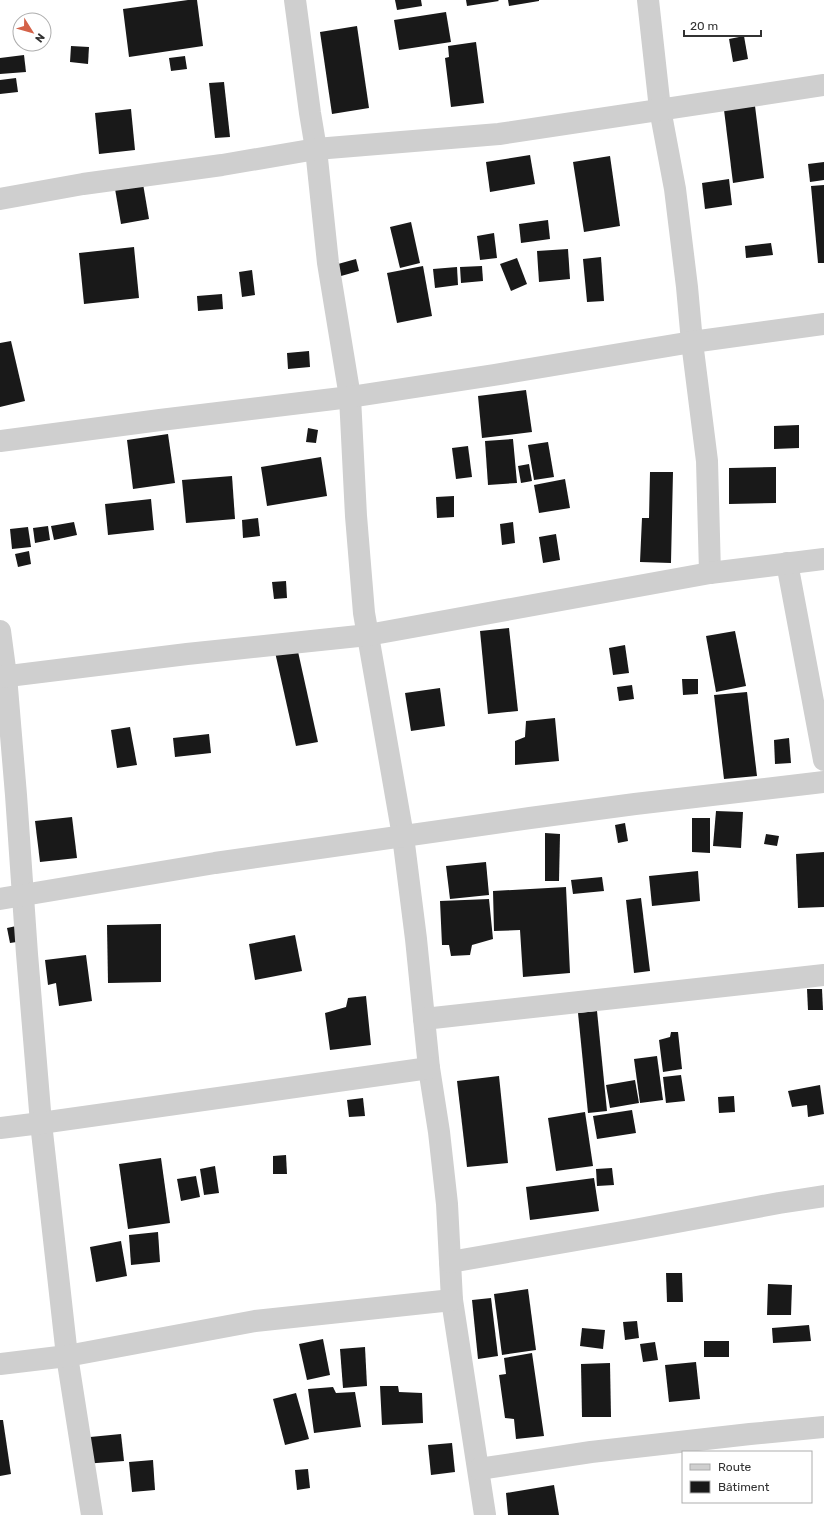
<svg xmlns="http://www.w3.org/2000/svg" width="824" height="1515" font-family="Rubik,sans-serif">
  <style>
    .building { fill: #191919 }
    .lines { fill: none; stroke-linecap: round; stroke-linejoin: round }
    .minor { stroke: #cfcfcf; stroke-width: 22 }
  </style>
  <rect width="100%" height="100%" fill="#fff"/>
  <g class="building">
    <path d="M 188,0 L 197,0 L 203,46 L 129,57 L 123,9 Z"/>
    <path d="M 395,0 L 421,0 L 422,6 L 397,10 Z"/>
    <path d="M 466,0 L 498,0 L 499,1 L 467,6 Z"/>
    <path d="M 508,0 L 539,0 L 539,1 L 509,6 Z"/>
    <path d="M 446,12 L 451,42 L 399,50 L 394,20 Z"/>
    <path d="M 357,26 L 369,108 L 332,114 L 320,32 Z"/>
    <path d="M 744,36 L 748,59 L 733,62 L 729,39 Z"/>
    <path d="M 476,42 L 484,103 L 451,107 L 445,58 L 449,57 L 448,46 Z"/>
    <path d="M 71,46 L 89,47 L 88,64 L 70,62 Z"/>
    <path d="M 24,55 L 26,72 L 0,74 L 0,58 Z"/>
    <path d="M 185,56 L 187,69 L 171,71 L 169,58 Z"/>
    <path d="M 16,78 L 18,92 L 0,94 L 0,80 Z"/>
    <path d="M 224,82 L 230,137 L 215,138 L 209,83 Z"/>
    <path d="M 755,106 L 764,178 L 733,183 L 724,110 Z"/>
    <path d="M 131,109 L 135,150 L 99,154 L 95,113 Z"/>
    <path d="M 530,155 L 535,184 L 490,192 L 486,162 Z"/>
    <path d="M 610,156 L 620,226 L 584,232 L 573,162 Z"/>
    <path d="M 824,162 L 824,180 L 810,182 L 808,164 Z"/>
    <path d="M 142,178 L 149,219 L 121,224 L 114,183 Z"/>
    <path d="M 729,179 L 732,205 L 705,209 L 702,183 Z"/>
    <path d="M 824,185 L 824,263 L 818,263 L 811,186 Z"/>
    <path d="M 548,220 L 550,239 L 521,243 L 519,224 Z"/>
    <path d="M 411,222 L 420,263 L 400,268 L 390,227 Z"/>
    <path d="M 494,233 L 497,258 L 480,260 L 477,236 Z"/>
    <path d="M 771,243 L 773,255 L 746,258 L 745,246 Z"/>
    <path d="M 134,247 L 139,298 L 84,304 L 79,253 Z"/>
    <path d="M 568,249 L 570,279 L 539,282 L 537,251 Z"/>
    <path d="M 601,257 L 604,301 L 587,302 L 583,259 Z"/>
    <path d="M 517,258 L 527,284 L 511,291 L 500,264 Z"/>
    <path d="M 356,259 L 359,271 L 341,276 L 338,264 Z"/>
    <path d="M 423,266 L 432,316 L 397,323 L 387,273 Z"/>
    <path d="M 482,266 L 483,281 L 461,283 L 460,267 Z"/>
    <path d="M 457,267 L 458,285 L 435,288 L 433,269 Z"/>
    <path d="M 252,270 L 255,295 L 242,297 L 239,272 Z"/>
    <path d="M 222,294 L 223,309 L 198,311 L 197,296 Z"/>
    <path d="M 11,341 L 25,401 L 0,407 L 0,343 Z"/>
    <path d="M 309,351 L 310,367 L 288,369 L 287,353 Z"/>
    <path d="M 526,390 L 532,432 L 482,438 L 478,396 Z"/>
    <path d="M 799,425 L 799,448 L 774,449 L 774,426 Z"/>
    <path d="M 308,428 L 318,430 L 316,443 L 306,442 Z"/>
    <path d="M 168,434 L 175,483 L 133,489 L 127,440 Z"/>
    <path d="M 513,439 L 517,483 L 488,485 L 485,441 Z"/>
    <path d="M 548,442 L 554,477 L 534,480 L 528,445 Z"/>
    <path d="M 468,446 L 472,477 L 456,479 L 452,448 Z"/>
    <path d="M 321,457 L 327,496 L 267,506 L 261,467 Z"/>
    <path d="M 529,464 L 532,481 L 521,483 L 518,466 Z"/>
    <path d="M 776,467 L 776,503 L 729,504 L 729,468 Z"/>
    <path d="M 650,472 L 673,472 L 671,563 L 640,562 L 642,518 L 649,518 Z"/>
    <path d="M 232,476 L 235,519 L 186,523 L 182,480 Z"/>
    <path d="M 565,479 L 570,508 L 539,513 L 534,485 Z"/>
    <path d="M 454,496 L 454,517 L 437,518 L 436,497 Z"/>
    <path d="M 151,499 L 154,530 L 108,535 L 105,504 Z"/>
    <path d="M 258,518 L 260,536 L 243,538 L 242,520 Z"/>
    <path d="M 74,522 L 77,535 L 54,540 L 51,526 Z"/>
    <path d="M 513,522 L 515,543 L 502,545 L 500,524 Z"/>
    <path d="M 48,526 L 50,540 L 35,543 L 33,528 Z"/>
    <path d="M 28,527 L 31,547 L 12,549 L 10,529 Z"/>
    <path d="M 556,534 L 560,560 L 543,563 L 539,537 Z"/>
    <path d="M 29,551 L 31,564 L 18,567 L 15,554 Z"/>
    <path d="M 286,581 L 287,598 L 274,599 L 272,582 Z"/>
    <path d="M 509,628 L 518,711 L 488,714 L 480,631 Z"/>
    <path d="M 735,631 L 746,686 L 716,692 L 706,636 Z"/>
    <path d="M 625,645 L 629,673 L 613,675 L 609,648 Z"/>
    <path d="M 297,647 L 318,742 L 296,746 L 275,652 Z"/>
    <path d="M 682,679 L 698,679 L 698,694 L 683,695 Z"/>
    <path d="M 632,685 L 634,699 L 619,701 L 617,687 Z"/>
    <path d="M 440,688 L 445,726 L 411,731 L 405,693 Z"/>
    <path d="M 747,692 L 757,776 L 724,779 L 714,695 Z"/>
    <path d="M 555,718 L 559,761 L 515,765 L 515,741 L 525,737 L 526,721 Z"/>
    <path d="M 130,727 L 137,765 L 117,768 L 111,730 Z"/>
    <path d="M 209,734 L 211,753 L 175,757 L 173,738 Z"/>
    <path d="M 789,738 L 791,763 L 775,764 L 774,740 Z"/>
    <path d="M 716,811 L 743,812 L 741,848 L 713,846 Z"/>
    <path d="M 72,817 L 77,858 L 40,862 L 35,821 Z"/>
    <path d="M 692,818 L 710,818 L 710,853 L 692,852 Z"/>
    <path d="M 625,823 L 628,841 L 618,843 L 615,825 Z"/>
    <path d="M 545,833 L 560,834 L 559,881 L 545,881 Z"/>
    <path d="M 766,834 L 779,836 L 777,846 L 764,844 Z"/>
    <path d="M 824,852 L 824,907 L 798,908 L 796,854 Z"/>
    <path d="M 486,862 L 489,895 L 450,899 L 446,866 Z"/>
    <path d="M 698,871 L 700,901 L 652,906 L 649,876 Z"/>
    <path d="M 602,877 L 604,891 L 573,894 L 571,880 Z"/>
    <path d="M 566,887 L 570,973 L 523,977 L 520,930 L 494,931 L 493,891 Z"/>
    <path d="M 641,898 L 650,971 L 634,973 L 626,900 Z"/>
    <path d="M 489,899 L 493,939 L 472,945 L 470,955 L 451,956 L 449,945 L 442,945 L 440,901 Z"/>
    <path d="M 161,924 L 161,982 L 108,983 L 107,925 Z"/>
    <path d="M 21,925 L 23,941 L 10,943 L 7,928 Z"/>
    <path d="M 295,935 L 302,971 L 255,980 L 249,944 Z"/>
    <path d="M 86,955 L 92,1001 L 59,1006 L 56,983 L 48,985 L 45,960 Z"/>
    <path d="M 807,989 L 822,989 L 823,1010 L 808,1010 Z"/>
    <path d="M 366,996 L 371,1045 L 330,1050 L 325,1013 L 346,1007 L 348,998 Z"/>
    <path d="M 597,1011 L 607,1111 L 588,1113 L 578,1013 Z"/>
    <path d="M 671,1032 L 678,1032 L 682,1069 L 663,1072 L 659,1040 L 670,1037 Z"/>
    <path d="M 657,1056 L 663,1100 L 640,1103 L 634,1059 Z"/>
    <path d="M 681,1075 L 685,1101 L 666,1103 L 663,1077 Z"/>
    <path d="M 499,1076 L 508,1163 L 467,1167 L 457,1081 Z"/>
    <path d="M 635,1080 L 639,1103 L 610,1108 L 606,1085 Z"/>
    <path d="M 820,1085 L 824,1114 L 808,1117 L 807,1105 L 792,1107 L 788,1091 Z"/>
    <path d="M 734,1096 L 735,1112 L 719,1113 L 718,1097 Z"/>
    <path d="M 363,1098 L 365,1116 L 349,1117 L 347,1100 Z"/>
    <path d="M 632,1110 L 636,1133 L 597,1139 L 593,1116 Z"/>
    <path d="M 585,1112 L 593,1166 L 556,1171 L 548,1118 Z"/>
    <path d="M 286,1155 L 287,1174 L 273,1174 L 273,1156 Z"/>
    <path d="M 161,1158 L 170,1223 L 128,1229 L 119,1164 Z"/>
    <path d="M 215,1166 L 219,1193 L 204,1195 L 200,1169 Z"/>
    <path d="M 612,1168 L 614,1185 L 597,1186 L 596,1169 Z"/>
    <path d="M 196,1176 L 200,1197 L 181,1201 L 177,1179 Z"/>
    <path d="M 594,1178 L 599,1211 L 530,1220 L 526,1187 Z"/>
    <path d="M 158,1232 L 160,1262 L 131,1265 L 129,1235 Z"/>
    <path d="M 121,1241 L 127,1276 L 96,1282 L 90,1247 Z"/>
    <path d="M 666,1273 L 682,1273 L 683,1302 L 667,1302 Z"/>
    <path d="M 768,1284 L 792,1285 L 791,1315 L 767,1315 Z"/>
    <path d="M 528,1289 L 536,1350 L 502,1355 L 494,1294 Z"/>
    <path d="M 491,1298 L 498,1356 L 478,1359 L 472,1300 Z"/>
    <path d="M 637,1321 L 639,1338 L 625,1340 L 623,1322 Z"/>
    <path d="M 809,1325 L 811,1341 L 773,1343 L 772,1328 Z"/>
    <path d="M 582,1328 L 605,1330 L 603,1349 L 580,1346 Z"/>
    <path d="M 323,1339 L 330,1375 L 307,1380 L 299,1344 Z"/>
    <rect x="704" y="1341" width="25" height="16"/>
    <path d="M 655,1342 L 658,1360 L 643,1362 L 640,1344 Z"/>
    <path d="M 365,1347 L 367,1386 L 343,1388 L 340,1349 Z"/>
    <path d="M 532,1353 L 544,1436 L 516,1439 L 514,1419 L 505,1418 L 499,1375 L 506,1374 L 504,1358 Z"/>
    <path d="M 696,1362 L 700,1399 L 669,1402 L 665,1365 Z"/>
    <path d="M 610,1363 L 611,1417 L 582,1417 L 581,1364 Z"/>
    <path d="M 380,1386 L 398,1386 L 399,1392 L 422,1393 L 423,1423 L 382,1425 Z"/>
    <path d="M 333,1387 L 336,1393 L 355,1392 L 361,1427 L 314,1433 L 308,1389 Z"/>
    <path d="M 296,1393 L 309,1439 L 285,1445 L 273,1399 Z"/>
    <path d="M 0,1420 L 3,1420 L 11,1474 L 0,1476 Z"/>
    <path d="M 121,1434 L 124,1461 L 83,1464 L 80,1438 Z"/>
    <path d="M 452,1443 L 455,1472 L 431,1475 L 428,1445 Z"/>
    <path d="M 153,1460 L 155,1490 L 132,1492 L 129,1462 Z"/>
    <path d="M 308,1469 L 310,1488 L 297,1490 L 295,1470 Z"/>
    <path d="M 554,1485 L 559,1515 L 508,1515 L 506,1493 Z"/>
  </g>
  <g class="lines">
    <g class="minor">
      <path d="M 295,0 L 310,113 L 316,149 L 328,263 L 350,397 L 356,516 L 364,613 L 403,836 L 416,939 L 429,1068 L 439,1132 L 447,1204 L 452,1300 L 485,1515"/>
      <path d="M 648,0 L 660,109 L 675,189 L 687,287 L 692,342 L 707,461 L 710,573"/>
      <path d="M 0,199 L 83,184 L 222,165 L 316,149 L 499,134 L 824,85"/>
      <path d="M 0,441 L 160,420 L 350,397 L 494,375 L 692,342 L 824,324"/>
      <path d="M 787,563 L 824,760"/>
      <path d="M 0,631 L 6,676 L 16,795 L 27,954 L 41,1123 L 67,1356 L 92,1515"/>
      <path d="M 0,677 L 187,654 L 368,635 L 710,573 L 824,559"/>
      <path d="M 0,899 L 215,863 L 530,818 L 635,804 L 824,782"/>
      <path d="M 424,1019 L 824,975"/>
      <path d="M 0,1128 L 41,1123 L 429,1068"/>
      <path d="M 450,1262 L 634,1230 L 779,1203 L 824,1196"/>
      <path d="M 0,1364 L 67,1356 L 255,1321 L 452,1300"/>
      <path d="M 479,1469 L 591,1452 L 750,1434 L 824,1427"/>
    </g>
  </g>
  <rect x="682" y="1451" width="130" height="52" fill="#ffffff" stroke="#adadad"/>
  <rect x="690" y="1464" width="20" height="6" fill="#cfcfcf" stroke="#adadad"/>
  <text x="718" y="1471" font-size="12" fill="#323232">Route</text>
  <rect x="690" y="1481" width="20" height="12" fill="#191919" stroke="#adadad"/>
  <text x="718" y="1491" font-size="12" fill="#323232">Bâtiment</text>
  <g transform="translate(32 32) rotate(127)"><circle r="19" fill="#ffffff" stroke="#adadad"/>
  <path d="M0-3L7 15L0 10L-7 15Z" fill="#d46249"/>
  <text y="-6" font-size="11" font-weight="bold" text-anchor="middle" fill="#323232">N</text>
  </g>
  <path d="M684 30v6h77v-6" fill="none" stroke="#323232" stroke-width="2"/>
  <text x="690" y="30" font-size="12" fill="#323232" stroke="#ffffff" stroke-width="3" paint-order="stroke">20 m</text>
</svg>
